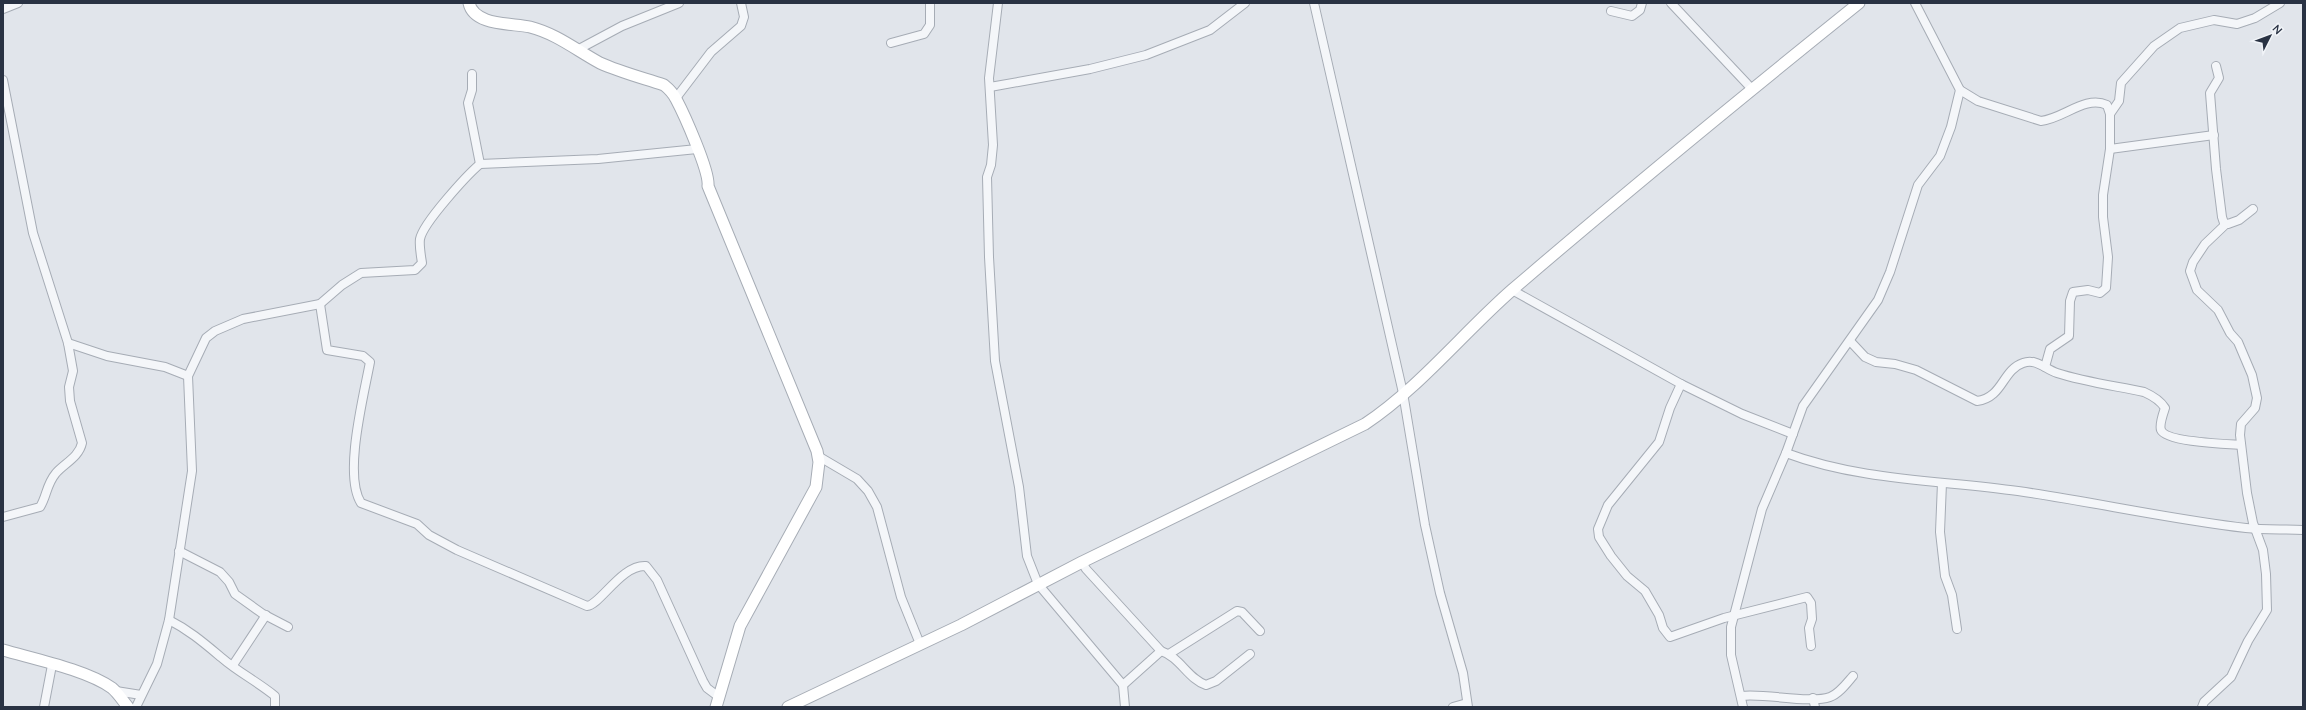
<svg xmlns="http://www.w3.org/2000/svg" width="2306" height="710" font-family="'Nunito Sans',sans-serif">
  <style>
    .lines { fill: none; stroke-linecap: round; stroke-linejoin: round }
    .street-casing { stroke: #a6acb5; stroke-width: 10 }
    .secondary-casing { stroke: #a6acb5; stroke-width: 13 }
    .street { stroke: #f4f6f9; stroke-width: 8 }
    .secondary { stroke: #fff; stroke-width: 11 }
  </style>
  <rect width="100%" height="100%" fill="#e1e5eb"/>
  <g class="lines">
    <defs>
      <g id="street">
        <path d="M 998,3 L 989,78 L 993,145 L 991,165 L 987,177 L 989,257 L 995,361 L 1019,487 L 1027,556 L 1038,584 L 1123,685 L 1125,707"/>
        <path d="M 1314,3 L 1403,393 L 1425,525 L 1440,593 L 1463,673 L 1468,707"/>
        <path d="M 1671,3 L 1752,89"/>
        <path d="M 3,9 L 18,3"/>
        <path d="M 1611,11 L 1632,16 L 1640,10 L 1642,3"/>
        <path d="M 891,43 L 924,34 L 930,25 L 930,3"/>
        <path d="M 579,49 L 622,26 L 679,3"/>
        <path d="M 2216,66 L 2219,78 L 2210,93 L 2216,169 L 2222,217 L 2224,223 L 2228,224 L 2239,220 L 2253,209"/>
        <path d="M 472,74 L 472,90 L 468,103 L 480,164"/>
        <path d="M 3,80 L 33,233 L 68,343 L 73,371 L 69,387 L 70,401 L 82,443 C 79,457 65,463 56,473 C 46,485 47,496 40,507 L 3,517"/>
        <path d="M 990,87 L 1090,69 L 1146,55 L 1210,30 L 1245,3"/>
        <path d="M 1960,90 L 1978,101 L 2041,121 C 2063,119 2085,95 2107,105 L 2110,114"/>
        <path d="M 676,98 L 711,52 L 741,26 L 744,17 L 741,3"/>
        <path d="M 2110,149 L 2214,135"/>
        <path d="M 1512,290 L 1681,384 L 1742,414 L 1793,434"/>
        <path d="M 320,304 L 327,350 L 363,356 L 370,362 C 364,395 343,475 361,503 L 417,524 L 429,535 L 457,550 L 587,606 C 600,605 622,564 646,566 L 657,580 L 703,681 L 707,688 L 719,697"/>
        <path d="M 1850,341 L 1865,357 L 1876,362 L 1895,364 L 1916,370 L 1977,401 C 2003,398 2002,370 2023,363 C 2036,358 2045,369 2057,373 C 2085,382 2116,386 2144,392 C 2153,396 2160,400 2165,408 C 2163,414 2159,425 2161,430 C 2166,442 2227,444 2241,445"/>
        <path d="M 68,343 L 107,356 L 165,367 L 188,376"/>
        <path d="M 2045,367 L 2050,349 L 2069,336 L 2070,301 L 2073,292 L 2088,290 L 2100,293 L 2106,288 L 2108,257 L 2103,217 L 2103,195 L 2110,149 L 2110,114 L 2119,101 L 2121,83 L 2154,46 L 2180,28 L 2214,20 L 2237,24 L 2255,18 L 2280,3"/>
        <path d="M 1681,384 L 1670,408 L 1659,442 L 1608,505 L 1598,529 L 1599,537 L 1611,556 L 1627,576 L 1645,591 L 1659,615 L 1663,628 L 1670,637 L 1724,618 L 1807,597 L 1811,603 L 1812,619 L 1809,628 L 1811,646"/>
        <path d="M 1786,453 C 1861,481 1940,480 2018,491 C 2094,502 2169,519 2246,528 C 2264,530 2284,529 2303,530"/>
        <path d="M 818,456 L 857,479 L 868,491 L 877,507 L 901,597 L 920,644"/>
        <path d="M 1942,483 L 1940,532 L 1945,576 L 1952,595 L 1957,629"/>
        <path d="M 179,551 L 220,572 L 229,582 L 235,594 L 263,614 L 288,627"/>
        <path d="M 1082,562 L 1086,569 L 1161,651"/>
        <path d="M 169,620 C 189,630 204,643 222,658 C 238,672 258,682 275,696 L 275,707"/>
        <path d="M 1169,654 L 1237,611 L 1242,612 L 1260,631"/>
        <path d="M 233,665 L 266,615"/>
        <path d="M 1123,685 L 1161,651 C 1180,657 1188,679 1206,685 L 1216,681 L 1250,654"/>
        <path d="M 116,691 L 141,695"/>
        <path d="M 1741,696 C 1766,693 1809,704 1830,697 C 1839,694 1847,683 1853,676"/>
        <path d="M 1813,698 L 1815,707"/>
        <path d="M 44,707 L 52,665"/>
        <path d="M 136,707 L 157,664 L 169,620 L 192,471 L 188,376 L 206,338 L 215,331 L 243,319 L 320,304 L 342,285 L 361,273 L 415,270 L 422,263 C 421,256 419,246 420,239 C 423,223 467,175 480,164 L 598,159 L 697,149"/>
        <path d="M 1453,707 L 1467,703"/>
        <path d="M 1743,707 L 1731,655 L 1731,627 L 1762,509 L 1786,453 L 1803,406 L 1878,300 L 1890,272 L 1918,185 L 1940,156 L 1951,127 L 1960,90 L 1915,3"/>
        <path d="M 2202,707 L 2204,702 L 2231,677 L 2248,641 L 2267,610 L 2266,574 L 2263,550 L 2253,523 L 2247,493 L 2240,435 L 2241,424 L 2255,408 L 2257,398 L 2252,375 L 2238,342 L 2230,333 L 2218,310 L 2197,290 L 2190,271 L 2193,262 L 2205,244 L 2226,224"/>
      </g>
      <g id="secondary">
        <path d="M 469,3 C 474,26 512,23 530,27 C 557,34 576,50 600,63 C 620,72 643,78 664,85 C 669,89 673,93 676,99 C 684,114 710,172 708,186 L 817,451 L 819,462 L 816,487 L 740,626 L 716,707"/>
        <path d="M 3,650 C 34,659 87,670 112,688 C 118,693 123,701 128,707"/>
        <path d="M 788,707 L 961,625 L 1082,562 L 1365,424 C 1418,389 1464,332 1512,290 C 1626,192 1742,97 1859,3"/>
      </g>
    </defs>
    <use href="#street" class="street-casing"/>
    <use href="#secondary" class="secondary-casing"/>
    <use href="#street" class="street"/>
    <use href="#secondary" class="secondary"/>
  </g>
  <rect width="2306" height="710" fill="none" stroke="#293243" stroke-width="8"/>
  <g transform="translate(2270 36) rotate(48)" stroke="#f1f4f8" stroke-width="3" paint-order="stroke">
  <path d="M0-3L7 15L0 10L-7 15Z" fill="#293243"/>
  <text y="-6" font-size="11" font-weight="bold" text-anchor="middle" fill="#293243">N</text>
  </g>
</svg>
